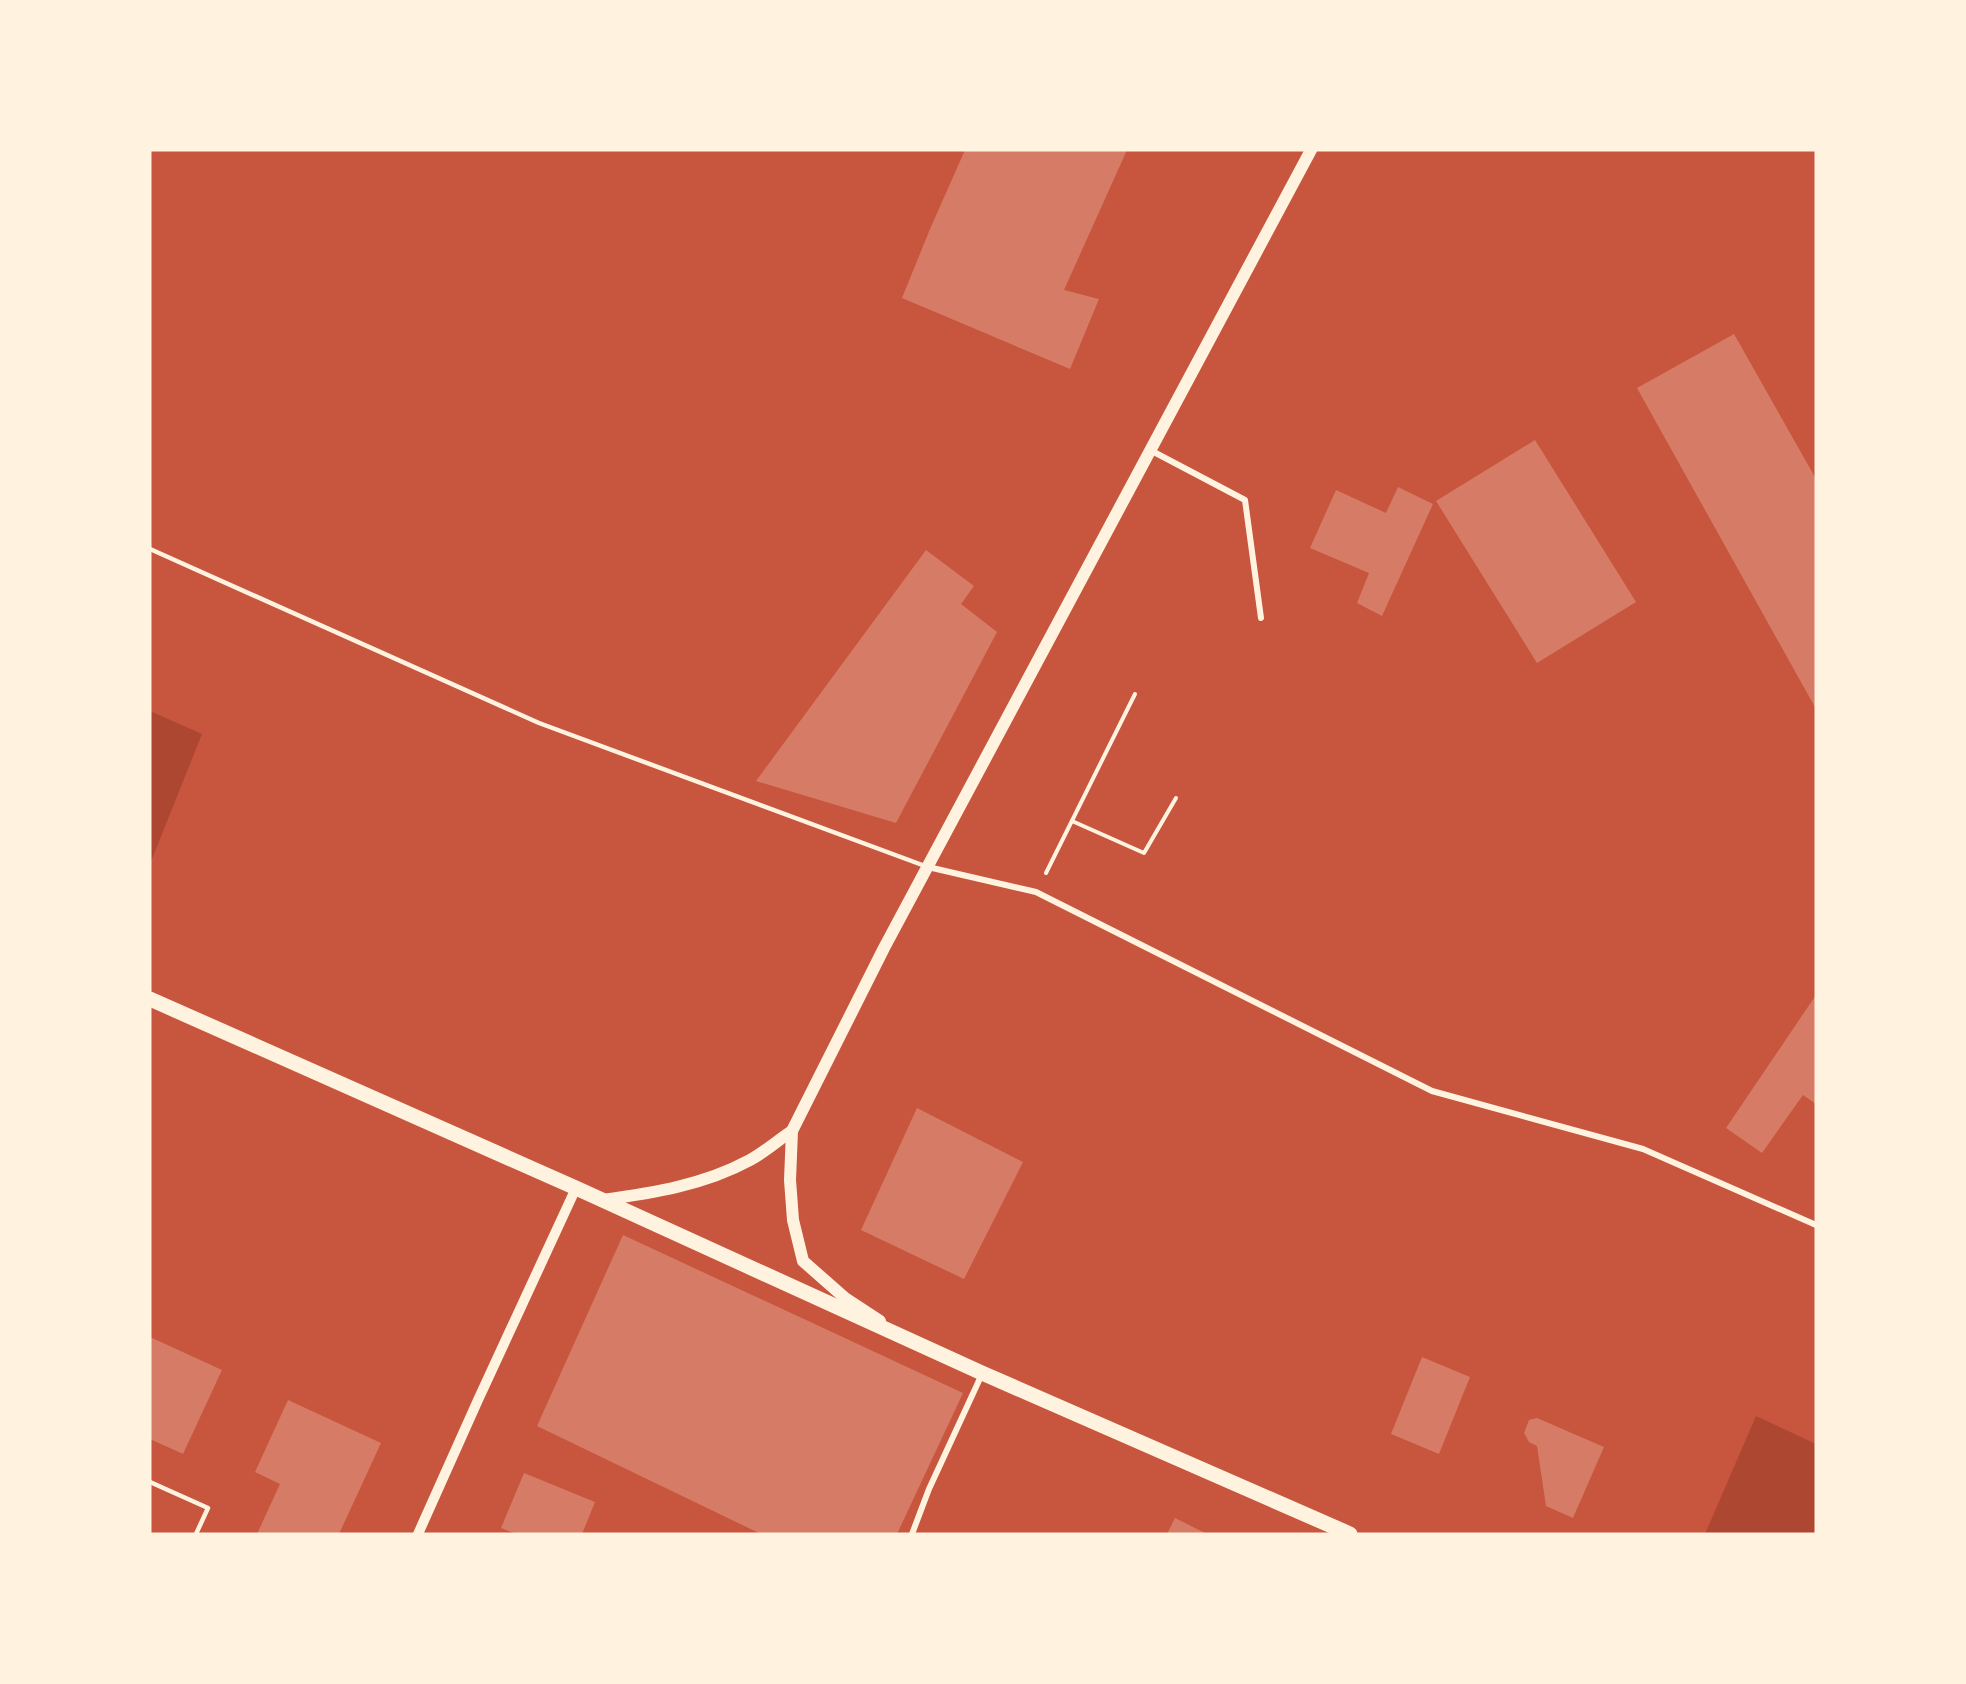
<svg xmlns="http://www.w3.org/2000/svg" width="1966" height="1684" font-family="'Roboto Serif',serif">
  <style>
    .green { fill: #ae4732 }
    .building { fill: #d67c66 }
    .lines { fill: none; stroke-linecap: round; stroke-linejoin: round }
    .path { stroke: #fff3e0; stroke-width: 4 }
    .service { stroke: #fff3e0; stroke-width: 4.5 }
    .minor { stroke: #fff3e0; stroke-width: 6 }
    .tertiary { stroke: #fff3e0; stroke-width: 10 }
    .secondary { stroke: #fff3e0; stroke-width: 12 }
    .primary { stroke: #fff3e0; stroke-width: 15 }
  </style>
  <rect width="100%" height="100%" fill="#c8553d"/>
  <g class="green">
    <path d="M 150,711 L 202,734 L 150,864 Z"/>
    <path d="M 1756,1416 L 1816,1444 L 1816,1534 L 1705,1534 Z"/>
  </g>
  <g class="building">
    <path d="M 965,150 L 1127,150 L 1064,290 L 1099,299 L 1070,369 L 902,298 L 930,229 Z"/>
    <path d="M 1734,334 L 1816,479 L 1816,709 L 1637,388 Z"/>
    <path d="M 1535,440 L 1636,602 L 1537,663 L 1436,501 Z"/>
    <path d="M 1398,487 L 1433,504 L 1382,616 L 1357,603 L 1369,573 L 1310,548 L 1336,490 L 1386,513 Z"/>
    <path d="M 926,550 L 974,586 L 961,604 L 997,632 L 896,823 L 756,781 Z"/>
    <path d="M 1816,995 L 1816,1104 L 1803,1095 L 1762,1153 L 1726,1128 Z"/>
    <path d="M 917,1108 L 1023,1162 L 964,1279 L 861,1230 Z"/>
    <path d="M 623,1235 L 963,1393 L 897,1534 L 761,1534 L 537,1426 Z"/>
    <path d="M 150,1337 L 222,1370 L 183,1454 L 150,1439 Z"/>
    <path d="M 1422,1357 L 1470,1377 L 1439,1454 L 1391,1434 Z"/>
    <path d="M 288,1400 L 381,1443 L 339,1534 L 257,1534 L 280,1484 L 255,1472 Z"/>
    <path d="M 1537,1418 L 1604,1447 L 1573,1518 L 1546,1506 L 1537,1446 L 1529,1442 L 1524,1433 L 1529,1420 Z"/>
    <path d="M 524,1473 L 595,1502 L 582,1534 L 517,1534 L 501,1528 Z"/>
    <path d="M 1175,1518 L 1207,1534 L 1167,1534 Z"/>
  </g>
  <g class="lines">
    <g class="path">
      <path d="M 1072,821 L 1144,853 L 1176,798"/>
      <path d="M 1046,873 L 1135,694"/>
    </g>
    <g class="service">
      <path d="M 150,549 L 539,723 L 925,866"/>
      <path d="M 150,1482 L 208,1508 L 196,1534"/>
    </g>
    <g class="minor">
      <path d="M 1150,450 L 1245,500 L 1261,618"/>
      <path d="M 928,867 L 1036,892 L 1432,1091 L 1643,1149 L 1816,1225"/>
      <path d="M 912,1534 L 929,1489 L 982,1374"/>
    </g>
    <path class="tertiary" d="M 418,1534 L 478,1400 L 576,1188"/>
    <g class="secondary">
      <path d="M 602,1200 C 653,1193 704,1185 750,1160 C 765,1152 778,1140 792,1131"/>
      <path d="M 880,1321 L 845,1298 L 803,1261 L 793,1220 L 790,1180 L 792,1131 L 884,948 L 1311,150"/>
    </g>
    <path class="primary" d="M 150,999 L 576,1188 L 982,1373 L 1350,1534"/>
  </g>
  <rect width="1966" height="1684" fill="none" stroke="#fff3e0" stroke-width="303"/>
</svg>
